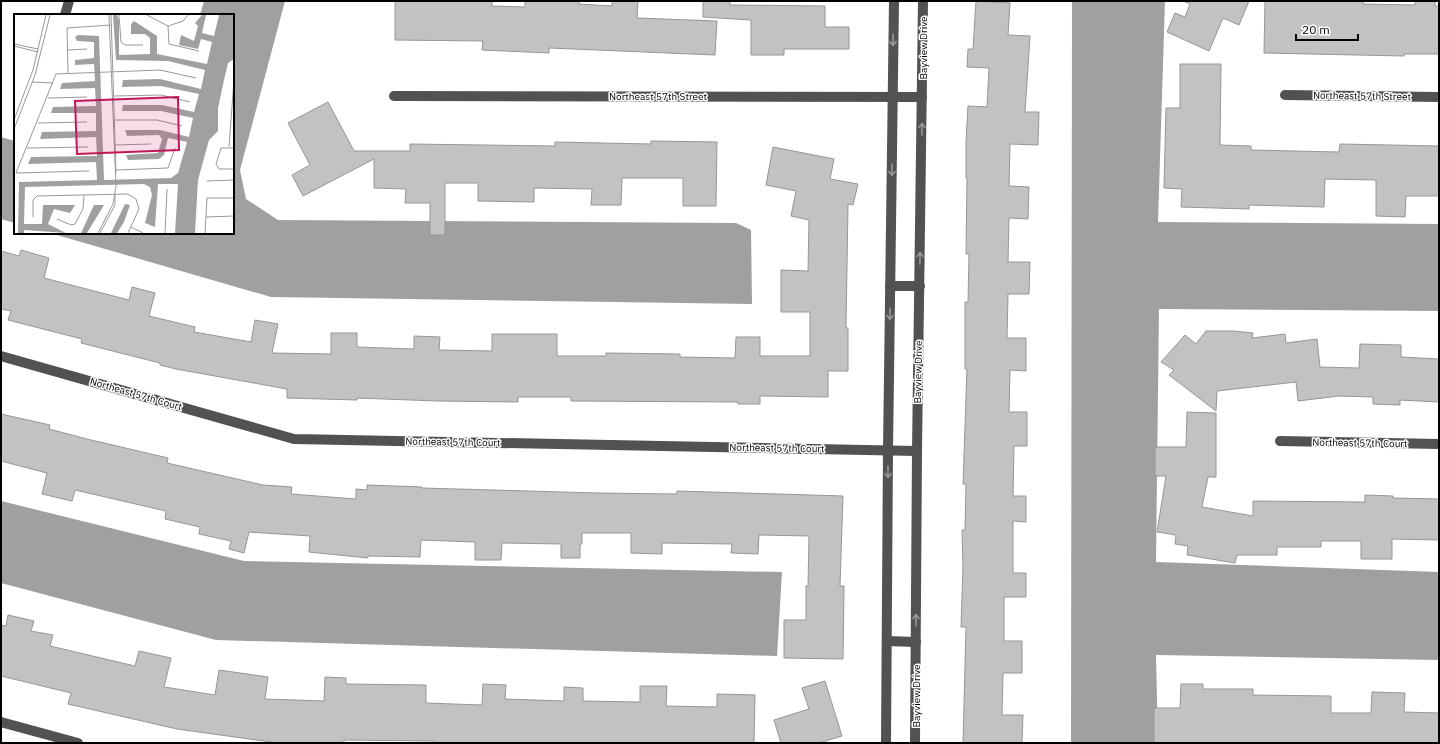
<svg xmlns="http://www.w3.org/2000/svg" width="1440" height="744" font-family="'IBM Plex Sans',sans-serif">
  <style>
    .water { fill: #a0a0a0 }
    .building { fill: #c2c2c2; stroke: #969696 }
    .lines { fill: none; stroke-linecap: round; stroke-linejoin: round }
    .minor { stroke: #525252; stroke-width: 10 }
    .oneway { stroke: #979797 }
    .labels { text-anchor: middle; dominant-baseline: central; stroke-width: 3; stroke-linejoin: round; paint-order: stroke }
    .street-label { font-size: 10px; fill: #000; stroke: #fff }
    .inset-road { fill: none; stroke: #999; stroke-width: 1 }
    .view { fill: #c2185b; fill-opacity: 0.15; stroke: #c2185b; stroke-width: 2 }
    .inset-edge { fill: none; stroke: #000; stroke-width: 2 }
  </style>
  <rect width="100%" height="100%" fill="#fff"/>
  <g class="water">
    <path d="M 204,1 L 285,1 L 240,170 L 246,199 L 278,220 L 736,223 L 751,230 L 752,304 L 271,297 L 50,233 L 233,233 L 233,15 L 200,15 Z"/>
    <path d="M 1072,1 L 1165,1 L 1158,222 L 1439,224 L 1439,311 L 1159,309 L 1156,562 L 1439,572 L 1439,660 L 1156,655 L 1158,743 L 1071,743 Z"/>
    <path d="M 1,137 L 15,141 L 15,223 L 1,219 Z"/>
    <path d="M 1,501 L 244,561 L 782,572 L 777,656 L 216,640 L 1,583 Z"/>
  </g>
  <g class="building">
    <path d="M 395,1 L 492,1 L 492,6 L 525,7 L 525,1 L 579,1 L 579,4 L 612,6 L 612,1 L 638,1 L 637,18 L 717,21 L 715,55 L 549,48 L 549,53 L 482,50 L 483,41 L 395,40 Z"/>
    <path d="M 703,1 L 730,1 L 730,5 L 825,6 L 825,27 L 849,27 L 849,49 L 784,49 L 784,55 L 751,55 L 751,20 L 703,17 Z"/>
    <path d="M 976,1 L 1010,3 L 1008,35 L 1030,36 L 1025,112 L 1039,112 L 1038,145 L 1010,144 L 1009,186 L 1029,187 L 1028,219 L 1009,218 L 1008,262 L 1030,262 L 1029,294 L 1008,294 L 1007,338 L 1026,338 L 1026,371 L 1010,370 L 1009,412 L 1027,412 L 1027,446 L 1014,446 L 1013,496 L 1026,496 L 1026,522 L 1013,521 L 1013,573 L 1026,573 L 1026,597 L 1004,597 L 1004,641 L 1022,641 L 1022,673 L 1003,673 L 1002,715 L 1023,715 L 1022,743 L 963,743 L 966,627 L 961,627 L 963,567 L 962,530 L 965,530 L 966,484 L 963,484 L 967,369 L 965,369 L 965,302 L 968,302 L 969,254 L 966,254 L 967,178 L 966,178 L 966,142 L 968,106 L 987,107 L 989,68 L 967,67 L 968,49 L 973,49 Z"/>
    <path d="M 1183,1 L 1249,1 L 1239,25 L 1223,18 L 1209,51 L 1167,32 L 1175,13 L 1185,17 L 1190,4 Z"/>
    <path d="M 1265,1 L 1363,1 L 1363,4 L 1415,5 L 1415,1 L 1435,1 L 1435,6 L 1439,6 L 1439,54 L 1404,54 L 1404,56 L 1264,53 Z"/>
    <path d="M 1180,64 L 1221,64 L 1220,145 L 1251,146 L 1251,150 L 1339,152 L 1340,144 L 1439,146 L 1439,196 L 1406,196 L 1405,217 L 1376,216 L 1376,180 L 1325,179 L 1324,207 L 1249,205 L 1249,209 L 1181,207 L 1182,189 L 1164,188 L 1166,108 L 1180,108 Z"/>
    <path d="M 328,102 L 354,151 L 410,151 L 410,144 L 555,146 L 555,142 L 651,144 L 651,141 L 717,142 L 716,206 L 683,206 L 683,178 L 622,178 L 621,205 L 591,205 L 592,189 L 534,188 L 534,202 L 478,201 L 478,183 L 445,183 L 445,235 L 430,235 L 430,203 L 405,203 L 406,189 L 374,188 L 374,159 L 303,196 L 292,175 L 310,165 L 288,123 Z"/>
    <path d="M 773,147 L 834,159 L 830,179 L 858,184 L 853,205 L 848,204 L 846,328 L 848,328 L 848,371 L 828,371 L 828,397 L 760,396 L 760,404 L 738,404 L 737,402 L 571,401 L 571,397 L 518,397 L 518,402 L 437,401 L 357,398 L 357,400 L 287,398 L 287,389 L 176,369 L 160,365 L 160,363 L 81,343 L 82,339 L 8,320 L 11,311 L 1,309 L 1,251 L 19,256 L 21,250 L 49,258 L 44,278 L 129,300 L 132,287 L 155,293 L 149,316 L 195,327 L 194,332 L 251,342 L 255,320 L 278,324 L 272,353 L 331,354 L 331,333 L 357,333 L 357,347 L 414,349 L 414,336 L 440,337 L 439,350 L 492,351 L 492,334 L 557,334 L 557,356 L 606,356 L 606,353 L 680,354 L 680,357 L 735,358 L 736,337 L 760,337 L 760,356 L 810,356 L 810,312 L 781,312 L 781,270 L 808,271 L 809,220 L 791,216 L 796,191 L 766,185 Z"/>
    <path d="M 1206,331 L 1233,331 L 1253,333 L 1252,338 L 1285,334 L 1286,343 L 1317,339 L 1320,367 L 1359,368 L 1360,344 L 1401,345 L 1401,357 L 1439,359 L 1439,402 L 1400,400 L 1400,405 L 1373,404 L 1373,397 L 1339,396 L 1298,401 L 1296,382 L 1217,391 L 1216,411 L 1169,375 L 1174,370 L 1161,362 L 1185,335 L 1196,344 Z"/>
    <path d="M 1187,412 L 1216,413 L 1216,477 L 1208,477 L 1202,507 L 1253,516 L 1253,501 L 1365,502 L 1365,495 L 1393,496 L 1393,498 L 1439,499 L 1439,540 L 1392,539 L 1392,559 L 1361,559 L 1361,541 L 1321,541 L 1321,547 L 1277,547 L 1277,555 L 1237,555 L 1235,563 L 1187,555 L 1188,546 L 1175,544 L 1176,535 L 1157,532 L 1166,476 L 1155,476 L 1155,447 L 1186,447 Z"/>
    <path d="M 1,414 L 50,425 L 49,429 L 87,439 L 168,458 L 167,463 L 263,485 L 292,487 L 291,494 L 356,499 L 356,489 L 367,490 L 367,485 L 422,487 L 422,488 L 598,493 L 677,494 L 677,491 L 843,496 L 840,586 L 844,586 L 843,659 L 784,658 L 784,620 L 806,620 L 806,586 L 808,586 L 809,536 L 759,535 L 758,554 L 731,553 L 732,544 L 662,543 L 662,554 L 631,553 L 631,533 L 582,533 L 582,544 L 580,544 L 580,558 L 561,558 L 561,544 L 502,543 L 501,560 L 475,560 L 475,542 L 421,540 L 420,557 L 368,556 L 368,558 L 309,552 L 310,536 L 249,532 L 244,553 L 229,549 L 231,541 L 199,534 L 200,527 L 165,519 L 166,511 L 75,490 L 72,501 L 42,494 L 47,473 L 1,461 Z"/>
    <path d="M 8,615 L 34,621 L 31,631 L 53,635 L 50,646 L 135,666 L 139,651 L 171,658 L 164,687 L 215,695 L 219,670 L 268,677 L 265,699 L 324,701 L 325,677 L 346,678 L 346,684 L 426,685 L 426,703 L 482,705 L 483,684 L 506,685 L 505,699 L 564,701 L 564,687 L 583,688 L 583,701 L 640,702 L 640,686 L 667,686 L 666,706 L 717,707 L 717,694 L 755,695 L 754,743 L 434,743 L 434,741 L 344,740 L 344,743 L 271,743 L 271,742 L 177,729 L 68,704 L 71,693 L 1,676 L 1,625 L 6,626 Z"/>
    <path d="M 825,681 L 842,736 L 819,743 L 781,743 L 774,720 L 809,709 L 802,688 Z"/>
    <path d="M 1181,684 L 1203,684 L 1203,689 L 1253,689 L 1253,695 L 1331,696 L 1331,713 L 1371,713 L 1372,692 L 1405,693 L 1404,712 L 1439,713 L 1439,743 L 1154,743 L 1154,708 L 1180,708 Z"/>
  </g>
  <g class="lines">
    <g class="minor">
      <path d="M 65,15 L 69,1"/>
      <path d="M 1285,95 L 1439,97"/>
      <path d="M 394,96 L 922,97"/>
      <path d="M 890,286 L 920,286"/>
      <path d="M 1,356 L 294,439 L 917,451"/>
      <path d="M 1280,441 L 1439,444"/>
      <path d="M 887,641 L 916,642"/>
      <path d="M 1,722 L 78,743"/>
      <path d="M 886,743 L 888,450 L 894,1"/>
      <path d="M 915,743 L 917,451 L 923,1"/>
    </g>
  </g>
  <defs><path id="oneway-shaft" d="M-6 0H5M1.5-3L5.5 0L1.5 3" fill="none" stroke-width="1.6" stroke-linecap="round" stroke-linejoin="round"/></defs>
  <g class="oneway">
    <use href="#oneway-shaft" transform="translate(893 40) rotate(90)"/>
    <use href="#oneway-shaft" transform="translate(922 129) rotate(-89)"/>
    <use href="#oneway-shaft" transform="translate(892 170) rotate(91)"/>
    <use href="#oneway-shaft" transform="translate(920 258) rotate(-89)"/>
    <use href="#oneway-shaft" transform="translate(890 314) rotate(91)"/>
    <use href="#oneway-shaft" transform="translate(888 472) rotate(90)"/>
    <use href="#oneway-shaft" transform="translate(916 620) rotate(-90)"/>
  </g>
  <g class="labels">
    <g class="street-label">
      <text transform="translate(923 48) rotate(-90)">Bayview Drive</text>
      <text x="658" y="96">Northeast 57th Street</text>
      <text transform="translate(1362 96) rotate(1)">Northeast 57th Street</text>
      <text transform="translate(918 372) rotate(-89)">Bayview Drive</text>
      <text transform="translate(136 394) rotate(16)">Northeast 57th Court</text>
      <text transform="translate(453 442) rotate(1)">Northeast 57th Court</text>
      <text transform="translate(1360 443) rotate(1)">Northeast 57th Court</text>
      <text transform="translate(777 448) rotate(1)">Northeast 57th Court</text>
      <text transform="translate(916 696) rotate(-90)">Bayview Drive</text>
    </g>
  </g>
  <g transform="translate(14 14)">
    <rect width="220" height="220" fill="#fff"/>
    <path d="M 99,1 L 103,1 L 105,6 L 105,41 L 136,40 L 136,24 L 131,20 L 117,20 L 117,10 L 120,7 L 143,22 L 143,40 L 193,50 L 198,28 L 187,25 L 184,35 L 165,31 L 167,21 L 180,27 L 184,12 L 181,9 L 188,1 L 192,1 L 188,19 L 200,22 L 205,1 L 220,1 L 220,45 L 214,49 L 210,66 L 204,94 L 204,117 L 195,126 L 184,166 L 181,219 L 161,219 L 164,170 L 144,170 L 141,213 L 131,209 L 138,181 L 136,173 L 130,170 L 11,173 L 10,210 L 28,210 L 29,191 L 61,191 L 56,199 L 40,195 L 34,210 L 52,219 L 10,216 L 10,219 L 4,219 L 5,168 L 83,166 L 82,148 L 14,150 L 17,143 L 83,142 L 82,123 L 26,125 L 28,118 L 82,117 L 82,99 L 37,99 L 39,93 L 82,92 L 81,74 L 46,75 L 48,69 L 81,67 L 80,50 L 61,51 L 61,46 L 80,44 L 80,28 L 63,27 L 61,23 L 64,21 L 85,22 L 90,166 L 157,164 L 164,159 L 173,128 L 154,124 L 150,141 L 145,145 L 114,146 L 112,141 L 144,139 L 148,125 L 145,121 L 113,122 L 111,116 L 146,116 L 175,123 L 179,104 L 147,97 L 108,97 L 109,91 L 148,91 L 180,98 L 185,80 L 147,72 L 108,73 L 109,66 L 146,65 L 187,75 L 191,56 L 154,47 L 102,46 ZM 111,190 L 116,191 L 110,208 L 103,219 L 97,219 ZM 80,191 L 90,191 L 73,219 L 67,219 Z" fill="#a0a0a0"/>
    <path class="inset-road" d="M 97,1 L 102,159M 105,1 L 107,28 L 111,31 L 129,31M 133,1 L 154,12 L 169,7 L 174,1M 154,12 L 155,30 L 185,37M 0,30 L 24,35M 0,32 L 24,38M 53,36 L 73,35M 54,59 L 53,14 L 97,11M 18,68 L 39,69M 100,82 L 147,81 L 176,88M 34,84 L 73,83M 0,106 L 19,56 L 32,1M 100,106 L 143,106 L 168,112M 24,109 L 73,108M 0,115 L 21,61 L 36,1M 101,131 L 137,130M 215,133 L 220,66M 13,134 L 74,133M 220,134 L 207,134 L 202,150 L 205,155 L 220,155M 102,156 L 154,154 L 161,134M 75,157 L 2,159 L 42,60 L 146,56 L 182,64M 193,167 L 220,166M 19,203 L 19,186 L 23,182 L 114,180 L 122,185 L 125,195 L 114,219M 192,203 L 220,202M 43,205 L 57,211 L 61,210 L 69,195 L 70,181M 117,213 L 129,219M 84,219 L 99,190 L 102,172 L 95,1M 86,219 L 101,191 L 101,181M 151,219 L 153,175M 191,219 L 193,184 L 220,184"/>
    <path class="view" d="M 164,83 L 165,136 L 63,140 L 61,87 Z"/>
    <rect width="220" height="220" class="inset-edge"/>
  </g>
  <rect width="1440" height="744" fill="none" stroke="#000000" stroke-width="4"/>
  <path d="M1296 34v6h62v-6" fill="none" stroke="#000000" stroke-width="2"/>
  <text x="1302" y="34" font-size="12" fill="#000000" stroke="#ffffff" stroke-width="3" paint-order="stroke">20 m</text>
</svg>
